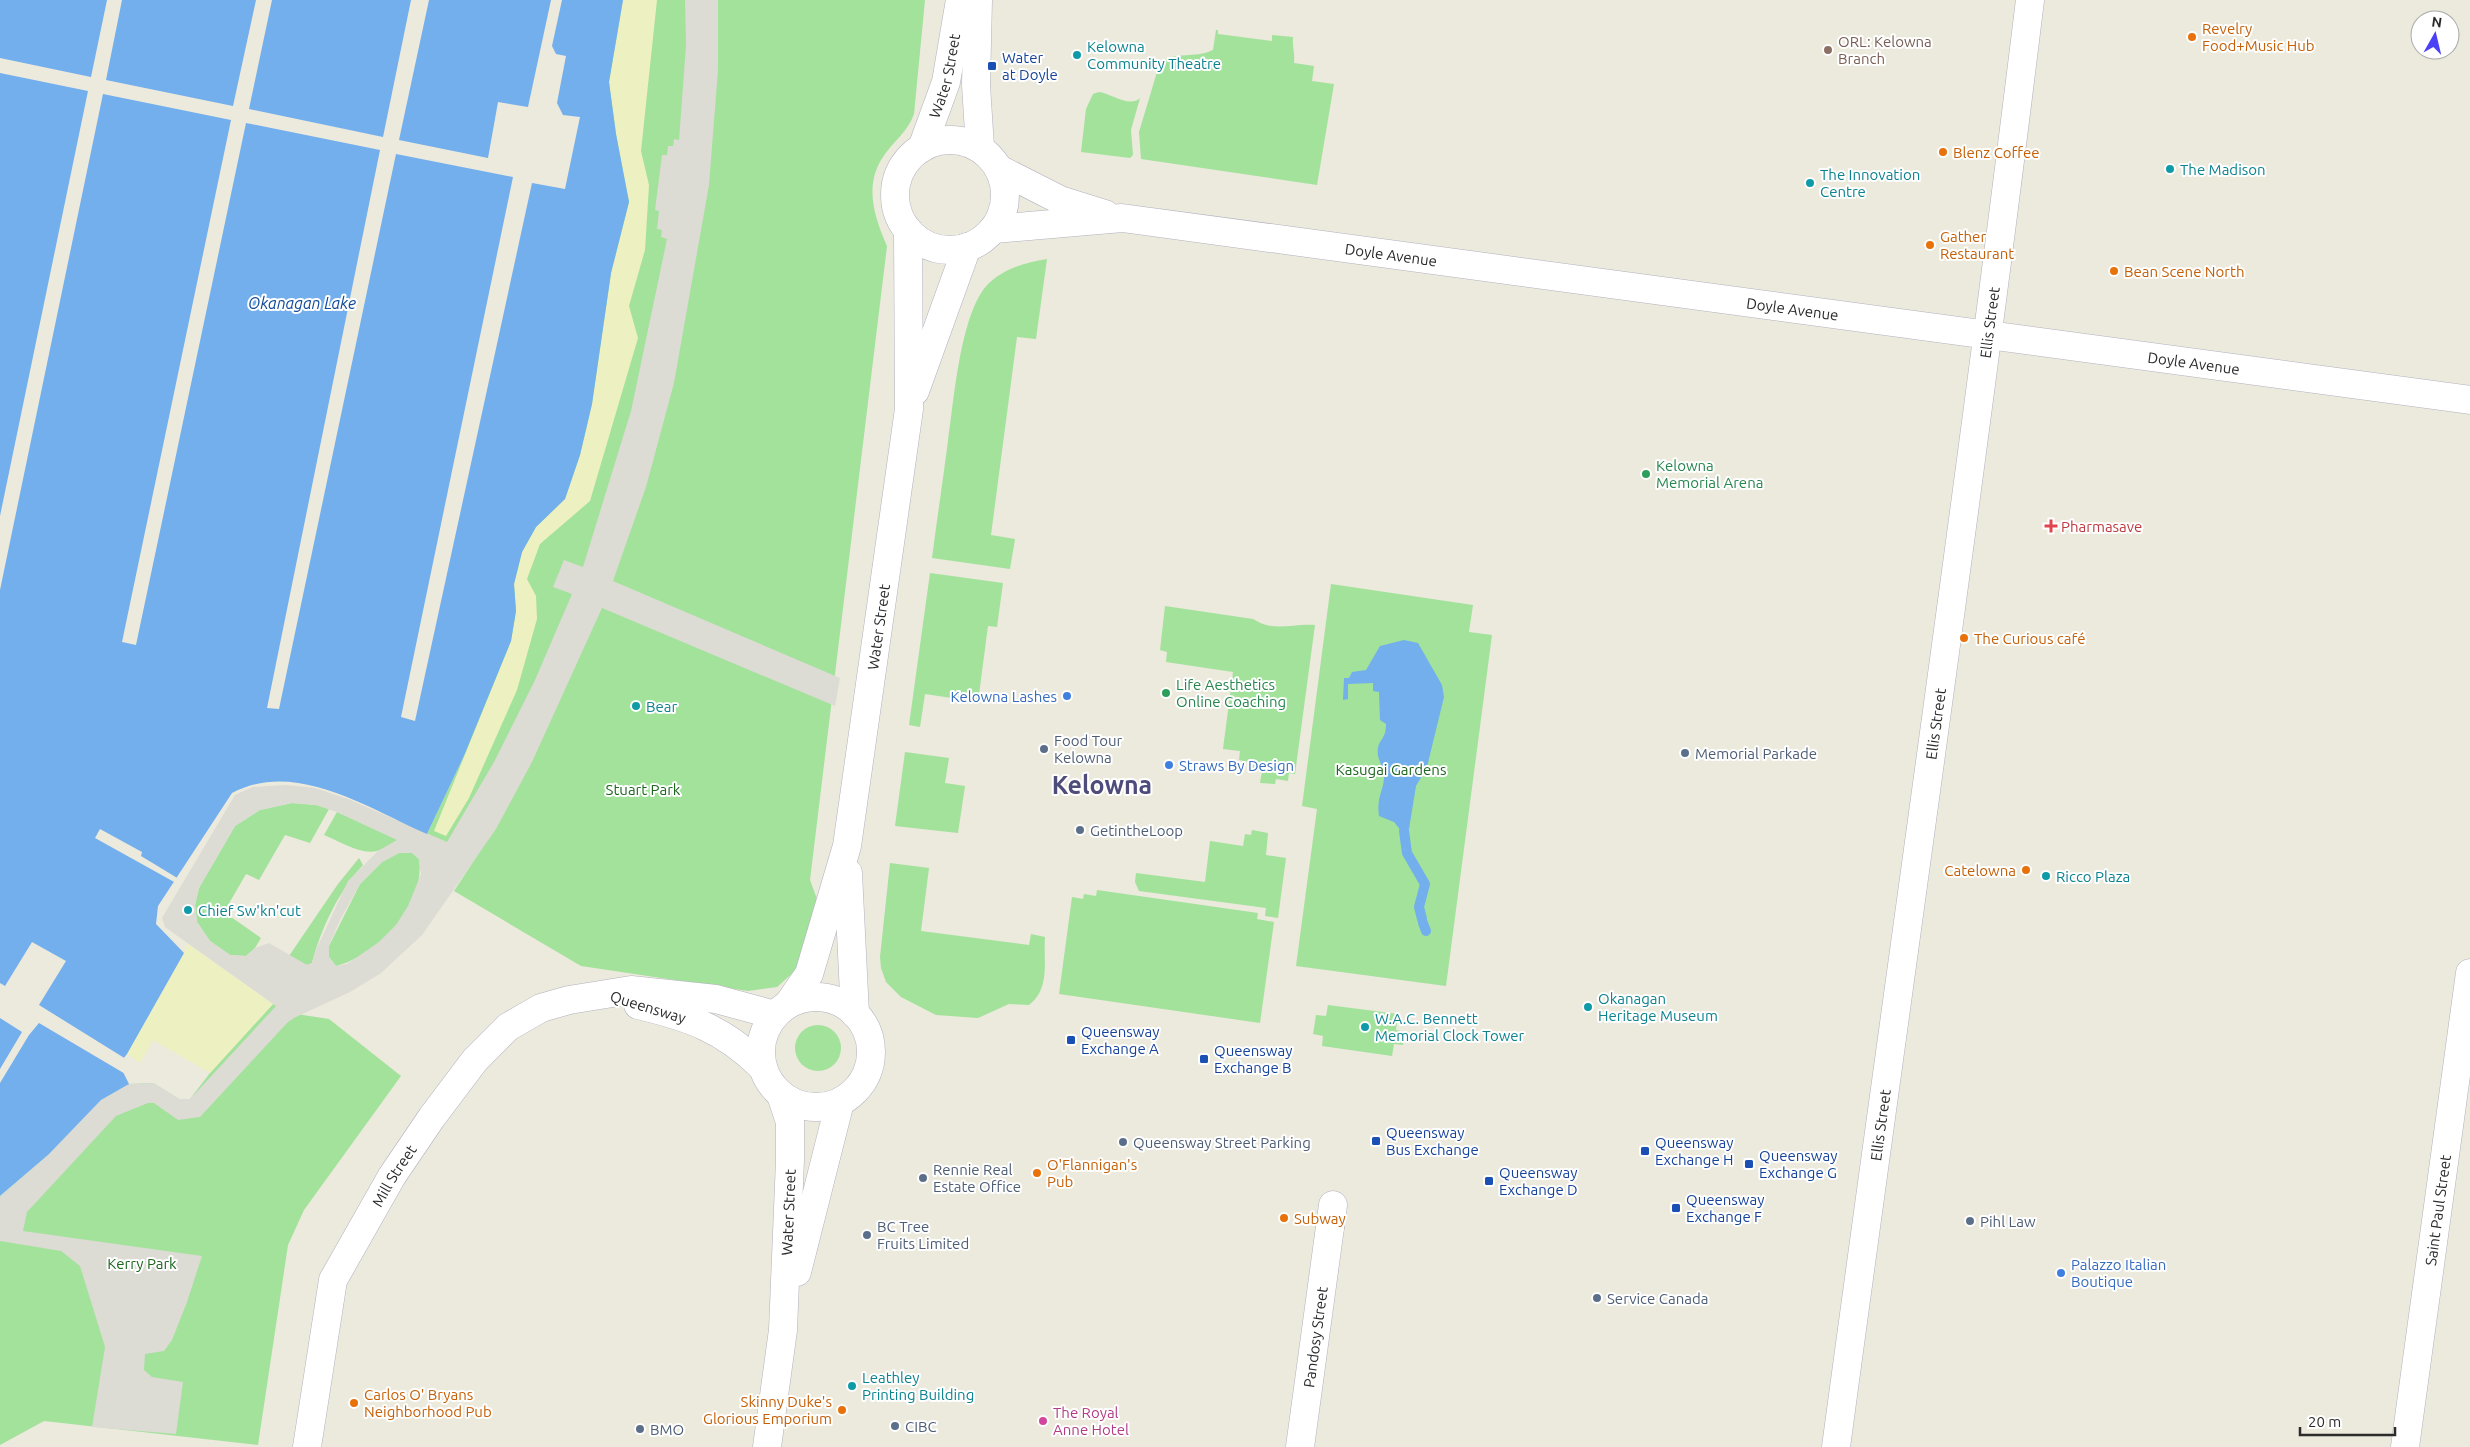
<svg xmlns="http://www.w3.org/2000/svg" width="2470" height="1447" font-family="Ubuntu,sans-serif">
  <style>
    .green { fill: #a2e29b }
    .sand { fill: #edf0c1 }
    .plaza { fill: #dcdbd4; fill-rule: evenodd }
    .water { fill: #72afec }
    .pier { fill: #ece9dd }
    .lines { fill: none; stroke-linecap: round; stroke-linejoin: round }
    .stream { stroke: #72afec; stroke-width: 10 }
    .minor-casing { stroke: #b1b1be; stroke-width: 29 }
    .tertiary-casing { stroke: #b1b1be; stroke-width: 29 }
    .secondary-casing { stroke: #b1b1be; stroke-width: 29 }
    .minor { stroke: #fff; stroke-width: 28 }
    .tertiary { stroke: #fff; stroke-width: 28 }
    .secondary { stroke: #fff; stroke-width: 28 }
    .food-dot { fill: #e8710a; stroke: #fff; stroke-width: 2 }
    .education-dot { fill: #8d6e63; stroke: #fff; stroke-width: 2 }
    .culture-dot { fill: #0f9aa8; stroke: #fff; stroke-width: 2 }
    .transit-dot { fill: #1a4fb4; stroke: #fff; stroke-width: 2 }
    .leisure-dot { fill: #2e9e5b; stroke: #fff; stroke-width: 2 }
    .health-dot { fill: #e0444e; stroke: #fff; stroke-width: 2 }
    .shop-dot { fill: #3f7fe0; stroke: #fff; stroke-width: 2 }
    .service-dot { fill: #5c6f8a; stroke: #fff; stroke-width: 2 }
    .hotel-dot { fill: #d1479c; stroke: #fff; stroke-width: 2 }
    .labels { text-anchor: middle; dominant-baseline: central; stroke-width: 4; stroke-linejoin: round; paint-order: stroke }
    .food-label { font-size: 15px; fill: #c56008; stroke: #fff; text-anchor: start }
    .education-label { font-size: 15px; fill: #785e54; stroke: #fff; text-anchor: start }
    .culture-label { font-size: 15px; fill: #0d838f; stroke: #fff; text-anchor: start }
    .transit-label { font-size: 15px; fill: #164399; stroke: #fff; text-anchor: start }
    .street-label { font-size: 15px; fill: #2b2b2b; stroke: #fff }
    .leisure-label { font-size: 15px; fill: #27864d; stroke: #fff; text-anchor: start }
    .health-label { font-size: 15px; fill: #be3a42; stroke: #fff; text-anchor: start }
    .shop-label { font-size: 15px; fill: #366cbe; stroke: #fff; text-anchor: start }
    .service-label { font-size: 15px; fill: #4e5e75; stroke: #fff; text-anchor: start }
    .park-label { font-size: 15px; fill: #1c661e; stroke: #fff }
    .hotel-label { font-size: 15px; fill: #b23c85; stroke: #fff; text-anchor: start }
    .water-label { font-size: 16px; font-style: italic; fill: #104a99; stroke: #fff }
    .town-label { font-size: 25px; font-weight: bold; fill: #4e4c7a; stroke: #fff }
  </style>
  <rect width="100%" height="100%" fill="#ece9dd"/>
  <g class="green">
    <path d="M 623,0 L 925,0 L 914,114 C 908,131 895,140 885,154 C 863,184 874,216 887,246 L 810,880 L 817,899 L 805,962 L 777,987 L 748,991 L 581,966 L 454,891 L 477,856 L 427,834 L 463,758 Z"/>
    <path d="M 1216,30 L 1218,30 L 1218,34 L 1272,41 L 1272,35 L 1293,37 C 1292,46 1295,53 1294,63 L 1314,66 L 1312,81 L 1334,84 L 1317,185 L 1141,159 L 1139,132 L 1160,62 C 1178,51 1193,59 1213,50 Z"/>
    <path d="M 1099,92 C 1112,94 1130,108 1140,98 L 1131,130 L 1133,155 L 1130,158 L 1081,152 L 1086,109 L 1093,94 Z"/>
    <path d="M 1047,259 L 1036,339 L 1017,337 L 991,535 L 1015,539 L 1010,569 L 932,558 C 937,519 943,480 948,441 C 954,402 960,313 988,284 C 1005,268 1024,263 1047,259 Z"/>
    <path d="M 930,573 L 1003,583 L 997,627 L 988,626 L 978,702 L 925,694 L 920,727 L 909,725 Z"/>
    <path d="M 1331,584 L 1473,605 L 1469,632 L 1492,635 L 1446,986 L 1296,966 L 1317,809 L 1302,806 Z"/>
    <path d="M 1165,606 L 1253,619 C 1275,633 1291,623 1315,625 L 1295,774 L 1289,773 L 1288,781 L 1276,779 L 1275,784 L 1260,783 L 1262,771 L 1252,770 L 1254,763 L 1239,760 L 1240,751 L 1223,749 L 1233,672 L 1166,662 L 1167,652 L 1160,650 Z"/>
    <path d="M 905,752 L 949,758 L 945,783 L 965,786 L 958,833 L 895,826 Z"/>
    <path d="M 292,803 L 316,805 L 329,809 L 310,843 L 285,835 L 259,880 L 246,874 L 224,912 L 261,938 L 255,948 L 246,956 L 230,955 L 210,941 L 197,922 L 195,905 L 199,888 L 235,826 L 260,810 Z"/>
    <path d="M 337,812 L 398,840 C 391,843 384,849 377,851 C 360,855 339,841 324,835 Z"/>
    <path d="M 1252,830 L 1268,833 L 1266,855 L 1286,858 L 1278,918 L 1265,916 L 1266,908 L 1139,891 L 1135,882 L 1136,873 L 1205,882 L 1210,841 L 1243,846 L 1245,834 L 1251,835 Z"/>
    <path d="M 399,853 L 412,853 L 419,859 C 426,904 378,955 336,966 L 329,957 L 329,946 L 360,884 L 382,862 Z"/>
    <path d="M 359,858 L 363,865 C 339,891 321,928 312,963 L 307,965 L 289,956 L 338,884 Z"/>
    <path d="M 890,863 L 929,868 L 921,931 L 1029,945 L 1031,934 L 1045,937 C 1043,961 1051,988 1029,1005 L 1009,1004 L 978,1018 L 936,1015 L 901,997 L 886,982 L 881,968 L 880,957 Z"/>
    <path d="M 1097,890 L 1258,913 L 1257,919 L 1274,922 L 1260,1023 L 1059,994 L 1072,897 L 1083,899 L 1084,894 L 1096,896 Z"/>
    <path d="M 273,1004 L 303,1015 L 329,1019 L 401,1076 L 304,1210 L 288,1245 L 258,1445 L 44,1421 L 0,1445 L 0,1197 L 129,1084 L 153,1083 L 179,1099 L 190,1099 L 210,1073 Z"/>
    <path d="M 1328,1005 L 1398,1014 L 1396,1030 L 1405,1032 L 1403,1045 L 1394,1044 L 1392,1056 L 1322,1046 L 1323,1036 L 1313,1034 L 1316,1015 L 1326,1016 Z"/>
    <circle cx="818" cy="1048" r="23"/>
  </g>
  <g class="sand">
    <path d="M 623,0 L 657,0 L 641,151 L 649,185 L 645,250 L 629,306 L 638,338 L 590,501 L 540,544 L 527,579 L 536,596 L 537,619 L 517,690 L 469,798 L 446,836 L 434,831 L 511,641 L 516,611 L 514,584 L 522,552 L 536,527 L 565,499 L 580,455 L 592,404 L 611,273 L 629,202 L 616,134 L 609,82 Z"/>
    <path d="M 188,944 L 273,1004 L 210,1073 L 153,1040 L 140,1063 L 127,1054 Z"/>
  </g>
  <path class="plaza" d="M 685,0 L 718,0 L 718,70 L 709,185 L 674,383 L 646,487 L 613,581 L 840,678 L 835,706 L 602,608 L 532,762 L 496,829 L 422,935 L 381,973 L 350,992 L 294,1018 L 287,1023 L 200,1117 L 178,1120 L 154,1103 L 148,1103 L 116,1116 L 27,1212 L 23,1231 L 202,1256 L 187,1302 L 172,1340 L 164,1351 L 145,1354 L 144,1370 L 152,1377 L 183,1382 L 176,1434 L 92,1427 L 105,1347 L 80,1266 L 61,1251 L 0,1241 L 0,1197 L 49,1154 L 101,1100 L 129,1084 L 153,1083 L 179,1099 L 190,1099 L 276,1006 L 165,927 L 162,918 L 235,795 L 253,787 L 286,785 L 315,788 L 348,799 L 447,842 L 494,762 L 535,680 L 572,594 L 553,587 L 564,560 L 583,567 L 631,411 L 667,239 L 661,237 L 662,230 L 657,229 L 659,211 L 655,210 L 662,155 L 667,155 L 668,146 L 673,146 L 674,139 L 679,140 L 686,45 ZM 292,803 L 316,805 L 337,812 L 397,840 L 378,851 L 348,881 L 316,950 L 312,963 L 307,965 L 269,943 L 255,948 L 246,956 L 230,955 L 210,941 L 197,922 L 195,905 L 199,888 L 235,826 L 260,810 ZM 399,853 L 412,853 L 419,859 L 421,874 L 408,906 L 396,925 L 379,942 L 347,964 L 336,966 L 329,957 L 329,945 L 341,918 L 360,884 L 382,862 Z"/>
  <g class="water">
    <path d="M 0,0 L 623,0 L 609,82 L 616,134 L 629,202 L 611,273 L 592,404 L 580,455 L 565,499 L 536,527 L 522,552 L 514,584 L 516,611 L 511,641 L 463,758 L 427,834 C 368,808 295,759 232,793 L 158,906 L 156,924 L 184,953 L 127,1054 L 119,1064 L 129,1084 L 101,1100 L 49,1154 L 0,1196 Z"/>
    <path d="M 1404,640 L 1418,643 L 1442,685 L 1444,697 L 1427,767 L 1416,786 L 1409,829 L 1402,832 L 1394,822 L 1379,816 C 1376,796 1385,789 1384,774 C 1383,765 1376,759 1378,748 C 1380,738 1386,739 1386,724 L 1380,720 L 1379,692 L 1373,691 L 1373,683 L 1348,684 L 1348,699 L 1343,700 L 1344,678 L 1349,678 L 1352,672 L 1366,670 L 1380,646 Z"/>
  </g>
  <g class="pier">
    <path d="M 107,0 L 122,0 L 106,80 L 233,106 L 256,0 L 272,0 L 249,109 L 383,137 L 411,0 L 429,0 L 399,140 L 488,158 L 498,102 L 528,107 L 551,0 L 562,0 L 552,46 L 556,54 L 566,56 L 557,103 L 563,115 L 580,117 L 565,189 L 532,183 L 415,721 L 401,717 L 513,177 L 396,154 L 279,709 L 267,708 L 380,150 L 246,123 L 136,645 L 122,642 L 231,120 L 103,94 L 0,590 L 0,516 L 88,91 L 0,73 L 0,58 L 91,77 Z"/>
    <path d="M 100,829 L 142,852 L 141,856 L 179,879 L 176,883 L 95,838 Z"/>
    <path d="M 32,942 L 66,961 L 39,1005 L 126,1059 L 122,1064 L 127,1075 L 39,1023 L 29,1035 L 0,1083 L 0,1069 L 22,1032 L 0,1018 L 0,983 L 5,986 Z"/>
  </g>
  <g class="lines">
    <g class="stream">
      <path d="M 1404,831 L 1407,853 L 1425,884 L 1419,907 L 1422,919"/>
      <path d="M 1423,923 L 1426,931"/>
    </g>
    <defs>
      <g id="minor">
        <path d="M 999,169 L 1060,200 L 1105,214"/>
        <path id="s1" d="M 994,229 L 1122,218 L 2470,400"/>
        <path d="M 638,1005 C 689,1017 724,1029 762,1067"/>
        <path id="s2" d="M 307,1447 L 333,1280 L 392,1176 L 432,1117 L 475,1060 L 508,1027 L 541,1008 L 569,1000 L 631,990 L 716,999 L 775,1015"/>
        <path id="s3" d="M 1300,1447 L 1330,1227"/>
        <path id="s4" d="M 2405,1447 L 2470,973"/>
      </g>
      <g id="tertiary">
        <path d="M 1330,1227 L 1333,1205"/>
        <path id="s5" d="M 1836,1447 C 1901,965 1971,483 2030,0"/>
      </g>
      <g id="secondary">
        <path d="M 978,0 L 976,85 L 980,148"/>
        <circle cx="950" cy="195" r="55"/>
        <path id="s6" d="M 922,148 L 946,82 L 960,0"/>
        <path d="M 915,391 L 967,247"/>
        <path d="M 848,873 L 855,1014"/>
        <circle cx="816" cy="1052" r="55"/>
        <path id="s7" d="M 789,1003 L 809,974 L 847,846 L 909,409 L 908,230"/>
        <path d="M 797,1272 L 840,1102"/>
        <path id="s8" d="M 767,1447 L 783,1330 L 790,1160 L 790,1122 L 781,1095"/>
      </g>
    </defs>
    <use href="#minor" class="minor-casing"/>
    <use href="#tertiary" class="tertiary-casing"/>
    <use href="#secondary" class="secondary-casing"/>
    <use href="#minor" class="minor"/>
    <use href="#tertiary" class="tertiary"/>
    <use href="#secondary" class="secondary"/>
  </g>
  <g class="food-dot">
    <circle cx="2192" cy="37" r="5"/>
    <circle cx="1943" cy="152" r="5"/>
    <circle cx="1930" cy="245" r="5"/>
    <circle cx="2114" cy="271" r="5"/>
    <circle cx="1964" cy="638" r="5"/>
    <circle cx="2026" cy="870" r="5"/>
    <circle cx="1037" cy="1173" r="5"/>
    <circle cx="1284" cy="1218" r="5"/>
    <circle cx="354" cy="1403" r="5"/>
    <circle cx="842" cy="1410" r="5"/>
  </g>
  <circle class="education-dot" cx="1828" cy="50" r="5"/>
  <g class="culture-dot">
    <circle cx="1077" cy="55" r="5"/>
    <circle cx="2170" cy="169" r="5"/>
    <circle cx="1810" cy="183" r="5"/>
    <circle cx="636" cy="706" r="5"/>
    <circle cx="2046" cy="876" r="5"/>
    <circle cx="188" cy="910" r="5"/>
    <circle cx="1588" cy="1007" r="5"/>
    <circle cx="1365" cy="1027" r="5"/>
    <circle cx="852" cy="1386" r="5"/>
  </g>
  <g class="transit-dot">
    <rect x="987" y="61" width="10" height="10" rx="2.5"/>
    <rect x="1066" y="1035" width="10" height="10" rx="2.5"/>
    <rect x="1199" y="1054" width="10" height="10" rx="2.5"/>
    <rect x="1371" y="1136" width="10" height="10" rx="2.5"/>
    <rect x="1640" y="1146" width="10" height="10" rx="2.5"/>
    <rect x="1744" y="1159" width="10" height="10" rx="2.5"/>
    <rect x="1484" y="1176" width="10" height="10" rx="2.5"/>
    <rect x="1671" y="1203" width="10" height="10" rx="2.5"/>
  </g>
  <g class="leisure-dot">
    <circle cx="1646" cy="474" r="5"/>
    <circle cx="1166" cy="693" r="5"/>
  </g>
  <path class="health-dot" d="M2048.5 518.5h5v5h5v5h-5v5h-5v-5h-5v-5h5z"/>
  <g class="shop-dot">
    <circle cx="1067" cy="696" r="5"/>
    <circle cx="1169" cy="765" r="5"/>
    <circle cx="2061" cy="1273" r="5"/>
  </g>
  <g class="service-dot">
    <circle cx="1044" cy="749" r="5"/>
    <circle cx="1685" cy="753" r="5"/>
    <circle cx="1080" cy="830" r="5"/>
    <circle cx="1123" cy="1142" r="5"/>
    <circle cx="923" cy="1178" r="5"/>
    <circle cx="1970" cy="1221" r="5"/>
    <circle cx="867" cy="1235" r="5"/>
    <circle cx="1597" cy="1298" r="5"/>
    <circle cx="895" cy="1426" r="5"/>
    <circle cx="640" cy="1429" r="5"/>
  </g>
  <circle class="hotel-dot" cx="1043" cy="1421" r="5"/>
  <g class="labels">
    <g class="food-label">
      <text x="2202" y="28">Revelry<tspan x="2202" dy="17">Food+Music Hub</tspan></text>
      <text x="1953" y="152">Blenz Coffee</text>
      <text x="1940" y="236">Gather<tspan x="1940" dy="17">Restaurant</tspan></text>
      <text x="2124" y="271">Bean Scene North</text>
      <text x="1974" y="638">The Curious café</text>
      <text x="2016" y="870" text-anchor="end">Catelowna</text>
      <text x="1047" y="1164">O'Flannigan's<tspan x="1047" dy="17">Pub</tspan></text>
      <text x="1294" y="1218">Subway</text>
      <text x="364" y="1394">Carlos O' Bryans<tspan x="364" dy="17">Neighborhood Pub</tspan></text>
      <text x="832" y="1401" text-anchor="end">Skinny Duke's<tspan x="832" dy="17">Glorious Emporium</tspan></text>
    </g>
    <g class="education-label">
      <text x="1838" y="41">ORL: Kelowna<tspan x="1838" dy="17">Branch</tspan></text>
    </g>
    <g class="culture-label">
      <text x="1087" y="46">Kelowna<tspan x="1087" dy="17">Community Theatre</tspan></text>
      <text x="2180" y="169">The Madison</text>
      <text x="1820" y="174">The Innovation<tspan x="1820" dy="17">Centre</tspan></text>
      <text x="646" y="706">Bear</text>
      <text x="2056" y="876">Ricco Plaza</text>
      <text x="198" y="910">Chief Sw'kn'cut</text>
      <text x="1598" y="998">Okanagan<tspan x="1598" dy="17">Heritage Museum</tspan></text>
      <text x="1375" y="1018">W.A.C. Bennett<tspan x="1375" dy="17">Memorial Clock Tower</tspan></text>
      <text x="862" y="1377">Leathley<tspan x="862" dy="17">Printing Building</tspan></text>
    </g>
    <g class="transit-label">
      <text x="1002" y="57">Water<tspan x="1002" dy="17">at Doyle</tspan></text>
      <text x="1081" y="1031">Queensway<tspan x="1081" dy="17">Exchange A</tspan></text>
      <text x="1214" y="1050">Queensway<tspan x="1214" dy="17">Exchange B</tspan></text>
      <text x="1386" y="1132">Queensway<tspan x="1386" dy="17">Bus Exchange</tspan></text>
      <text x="1655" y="1142">Queensway<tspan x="1655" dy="17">Exchange H</tspan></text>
      <text x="1759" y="1155">Queensway<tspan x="1759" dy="17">Exchange G</tspan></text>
      <text x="1499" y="1172">Queensway<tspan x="1499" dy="17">Exchange D</tspan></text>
      <text x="1686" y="1199">Queensway<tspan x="1686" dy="17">Exchange F</tspan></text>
    </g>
    <g class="street-label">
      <text stroke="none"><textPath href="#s6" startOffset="76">Water Street</textPath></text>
      <text stroke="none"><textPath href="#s1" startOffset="400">Doyle Avenue</textPath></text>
      <text stroke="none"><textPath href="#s1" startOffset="805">Doyle Avenue</textPath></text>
      <text stroke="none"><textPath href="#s5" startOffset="1135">Ellis Street</textPath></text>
      <text stroke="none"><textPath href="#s1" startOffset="1210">Doyle Avenue</textPath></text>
      <text stroke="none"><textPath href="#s7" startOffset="390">Water Street</textPath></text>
      <text stroke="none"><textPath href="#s5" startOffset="730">Ellis Street</textPath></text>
      <text transform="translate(648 1007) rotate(17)">Queensway</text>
      <text stroke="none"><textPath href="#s5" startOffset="325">Ellis Street</textPath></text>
      <text stroke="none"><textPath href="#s2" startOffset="290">Mill Street</textPath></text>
      <text stroke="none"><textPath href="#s4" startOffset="239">Saint Paul Street</textPath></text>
      <text stroke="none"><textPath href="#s8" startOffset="236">Water Street</textPath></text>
      <text stroke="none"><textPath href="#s3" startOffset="111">Pandosy Street</textPath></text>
    </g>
    <g class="leisure-label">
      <text x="1656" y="465">Kelowna<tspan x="1656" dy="17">Memorial Arena</tspan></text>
      <text x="1176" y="684">Life Aesthetics<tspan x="1176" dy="17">Online Coaching</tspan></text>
    </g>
    <g class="health-label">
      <text x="2061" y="526">Pharmasave</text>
    </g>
    <g class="shop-label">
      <text x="1057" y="696" text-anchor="end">Kelowna Lashes</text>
      <text x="1179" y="765">Straws By Design</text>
      <text x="2071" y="1264">Palazzo Italian<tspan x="2071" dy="17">Boutique</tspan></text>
    </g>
    <g class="service-label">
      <text x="1054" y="740">Food Tour<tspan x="1054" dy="17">Kelowna</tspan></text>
      <text x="1695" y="753">Memorial Parkade</text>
      <text x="1090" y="830">GetintheLoop</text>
      <text x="1133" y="1142">Queensway Street Parking</text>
      <text x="933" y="1169">Rennie Real<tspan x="933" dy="17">Estate Office</tspan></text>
      <text x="1980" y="1221">Pihl Law</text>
      <text x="877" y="1226">BC Tree<tspan x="877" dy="17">Fruits Limited</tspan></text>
      <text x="1607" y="1298">Service Canada</text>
      <text x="905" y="1426">CIBC</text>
      <text x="650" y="1429">BMO</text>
    </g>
    <g class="park-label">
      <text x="1391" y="769">Kasugai Gardens</text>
      <text x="643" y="789">Stuart Park</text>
      <text x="142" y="1263">Kerry Park</text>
    </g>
    <g class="hotel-label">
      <text x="1053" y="1412">The Royal<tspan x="1053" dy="17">Anne Hotel</tspan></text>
    </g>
    <g class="water-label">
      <text x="302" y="303">Okanagan Lake</text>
    </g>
    <g class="town-label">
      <text x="1102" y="785">Kelowna</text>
    </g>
  </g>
  <g transform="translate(2435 35) rotate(8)"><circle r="24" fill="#ffffff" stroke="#aaaaaa"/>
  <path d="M0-4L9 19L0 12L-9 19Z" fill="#4a41f6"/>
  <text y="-8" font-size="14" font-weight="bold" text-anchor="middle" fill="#2b2b2b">N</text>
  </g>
  <path d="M2300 1427v8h95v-8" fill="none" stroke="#2b2b2b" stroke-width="2.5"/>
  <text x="2308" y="1427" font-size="15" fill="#2b2b2b" stroke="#ffffff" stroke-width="4" paint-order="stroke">20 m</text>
</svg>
